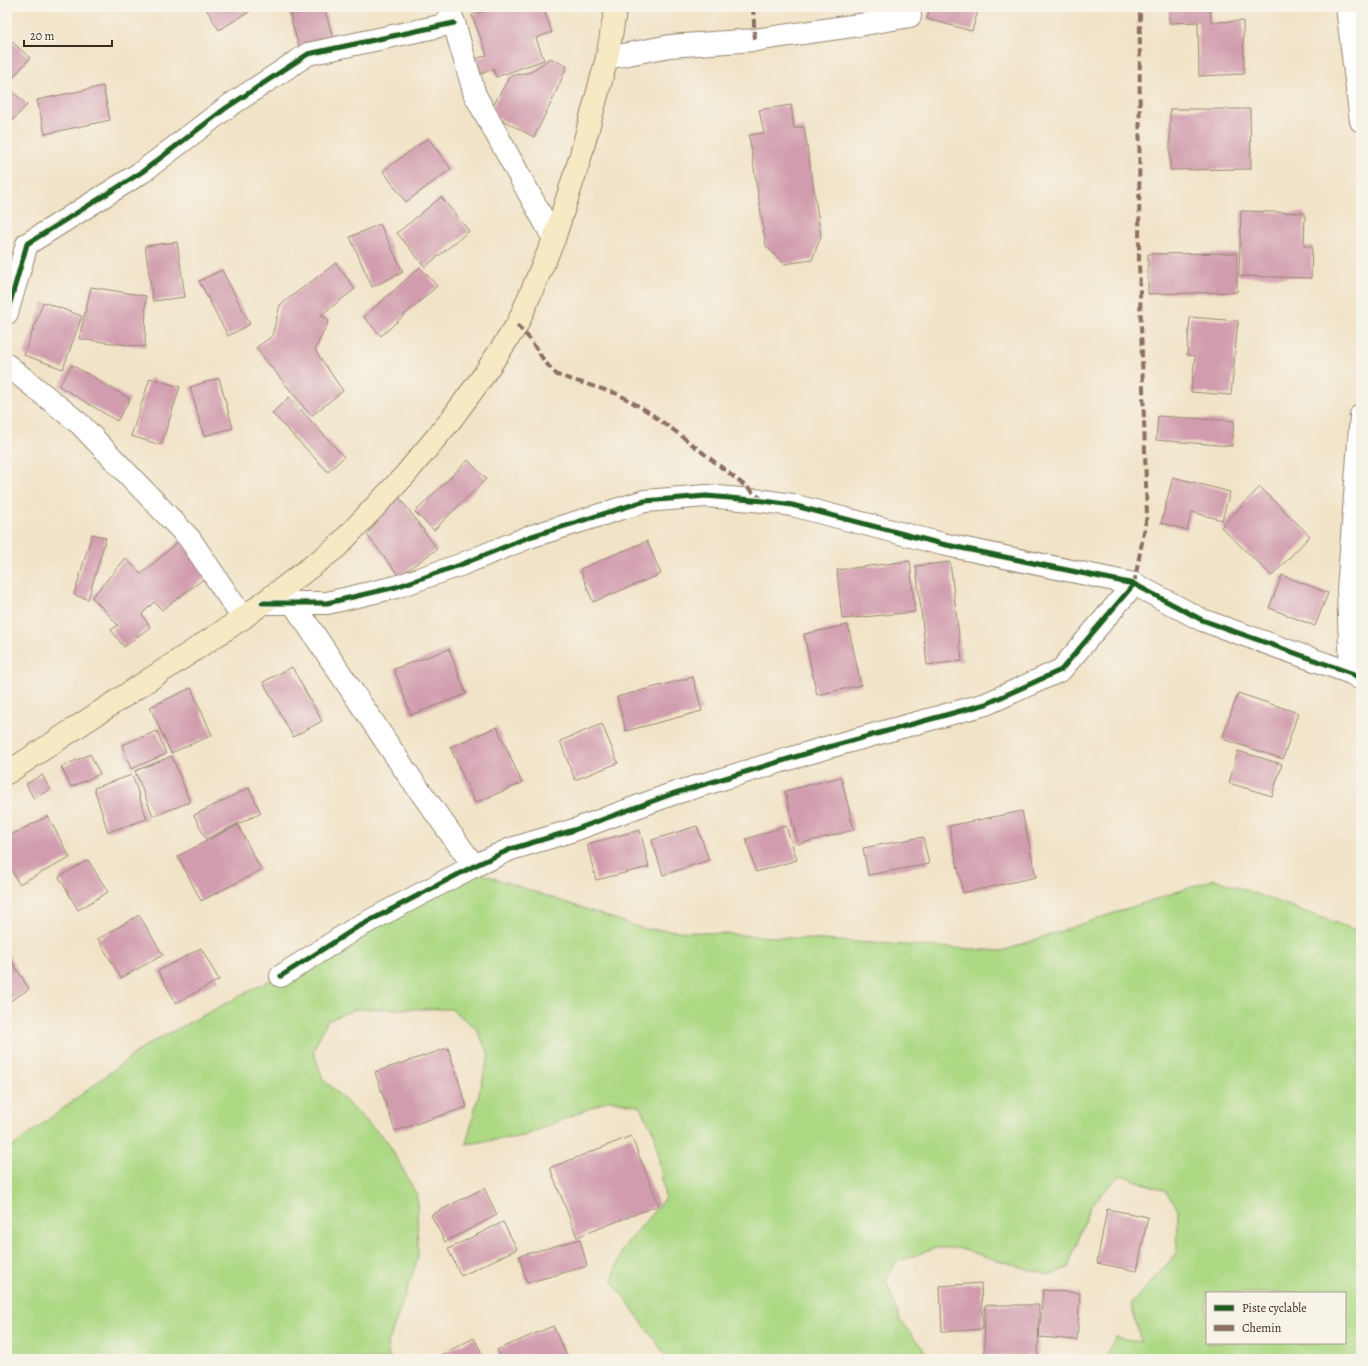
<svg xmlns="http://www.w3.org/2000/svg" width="1368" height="1366" font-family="Alegreya,serif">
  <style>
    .green { fill: #add985; stroke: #748252; fill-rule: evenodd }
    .building { fill: #d19dae }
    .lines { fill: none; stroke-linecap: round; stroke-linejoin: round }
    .minor-casing { stroke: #968672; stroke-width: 24 }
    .tertiary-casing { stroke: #968672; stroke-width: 24 }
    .secondary-casing { stroke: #968672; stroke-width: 24 }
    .minor { stroke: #fff; stroke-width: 22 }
    .tertiary { stroke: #fff; stroke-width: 22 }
    .secondary { stroke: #f6e9c3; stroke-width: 22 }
    .quiet { stroke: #8d6e63; stroke-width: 4; stroke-dasharray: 8 4; stroke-linecap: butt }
    .cycleway-casing { stroke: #f7f3e8; stroke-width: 8 }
    .cycleway { stroke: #1b5e20; stroke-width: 5 }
  </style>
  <rect width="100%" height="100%" fill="#f7f3e8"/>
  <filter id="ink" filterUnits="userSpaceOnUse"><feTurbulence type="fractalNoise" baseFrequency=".025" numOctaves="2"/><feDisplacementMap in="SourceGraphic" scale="8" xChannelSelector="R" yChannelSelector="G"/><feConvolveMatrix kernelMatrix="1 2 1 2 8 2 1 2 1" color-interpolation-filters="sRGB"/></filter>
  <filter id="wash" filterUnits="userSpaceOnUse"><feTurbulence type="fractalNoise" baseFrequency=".012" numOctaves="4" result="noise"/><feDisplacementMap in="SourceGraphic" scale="16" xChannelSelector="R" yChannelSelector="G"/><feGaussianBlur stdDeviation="0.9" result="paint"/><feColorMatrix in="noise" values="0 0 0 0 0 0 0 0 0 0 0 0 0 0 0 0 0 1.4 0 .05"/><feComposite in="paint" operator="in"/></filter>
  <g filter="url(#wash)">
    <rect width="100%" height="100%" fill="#f1e3c7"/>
    <path class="green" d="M 476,872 L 644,929 L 1002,951 L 1215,879 L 1361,932 L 1361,1359 L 1105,1359 L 1115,1337 L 1141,1342 L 1131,1304 L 1177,1253 L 1178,1209 L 1165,1191 L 1121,1175 L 1090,1206 L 1068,1268 L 1048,1275 L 957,1248 L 936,1248 L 896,1262 L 886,1280 L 900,1320 L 931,1359 L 668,1359 L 612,1280 L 623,1248 L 665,1198 L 655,1134 L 639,1106 L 609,1100 L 524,1136 L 466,1144 L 489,1055 L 476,1028 L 451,1009 L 355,1009 L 327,1021 L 313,1051 L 323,1079 L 387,1141 L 417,1195 L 418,1258 L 387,1347 L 390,1359 L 7,1359 L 7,1151 L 145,1046 ZM 1207,1293 L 1345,1293 L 1345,1343 L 1207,1343 Z"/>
    <g id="blocks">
      <g class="building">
        <path d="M 205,7 L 257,7 L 219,30 Z"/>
        <path d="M 308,7 L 324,7 L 334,42 L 300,51 L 289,12 Z"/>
        <path d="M 496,7 L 543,7 L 552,32 L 536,38 L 544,60 L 496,77 L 493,69 L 476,76 L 470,61 L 487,55 L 472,15 Z"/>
        <path d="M 930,7 L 979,7 L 972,31 L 927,19 Z"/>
        <path d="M 1169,7 L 1210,7 L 1211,22 L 1243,21 L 1244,74 L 1199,76 L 1198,22 L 1169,23 Z"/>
        <path d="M 7,37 L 30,58 L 7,84 Z"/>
        <path d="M 550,58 L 567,66 L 554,97 L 534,137 L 489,113 L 510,76 L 531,72 Z"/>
        <path d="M 7,86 L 27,105 L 12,121 L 7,116 Z"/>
        <path d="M 103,86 L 110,120 L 45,134 L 37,100 Z"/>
        <path d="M 791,105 L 794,128 L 804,127 L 821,236 L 812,260 L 784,264 L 766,246 L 749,135 L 764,133 L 759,110 Z"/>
        <path d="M 1170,109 L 1250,109 L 1251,169 L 1170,170 Z"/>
        <path d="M 428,138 L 451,169 L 406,202 L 383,171 Z"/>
        <path d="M 441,197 L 469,231 L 425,267 L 397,233 Z"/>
        <path d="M 1241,211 L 1305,213 L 1304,246 L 1312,246 L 1311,278 L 1239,276 Z"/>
        <path d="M 380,224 L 403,272 L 372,287 L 350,237 Z"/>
        <path d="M 177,242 L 185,297 L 153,301 L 145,246 Z"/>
        <path d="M 1237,253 L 1237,292 L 1148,294 L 1148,254 Z"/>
        <path d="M 336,263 L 355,289 L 321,315 L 329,320 L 315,350 L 343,391 L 311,416 L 256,348 L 272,336 L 280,305 Z"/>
        <path d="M 420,267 L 437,286 L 381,336 L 364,317 Z"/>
        <path d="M 222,270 L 250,324 L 228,336 L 199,281 Z"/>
        <path d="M 91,287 L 146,296 L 145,347 L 79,339 Z"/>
        <path d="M 43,302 L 82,316 L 63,369 L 24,355 Z"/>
        <path d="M 1190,317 L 1238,321 L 1231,395 L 1191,392 L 1195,356 L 1187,355 Z"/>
        <path d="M 72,365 L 130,399 L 117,421 L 59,386 Z"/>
        <path d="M 150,378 L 180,387 L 161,445 L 131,436 Z"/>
        <path d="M 219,378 L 233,428 L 204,436 L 190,387 Z"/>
        <path d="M 289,397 L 344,457 L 328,472 L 272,413 Z"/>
        <path d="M 1158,416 L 1234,421 L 1232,446 L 1156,440 Z"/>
        <path d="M 468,460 L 486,479 L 434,530 L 415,512 Z"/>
        <path d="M 1173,477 L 1230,492 L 1222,520 L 1192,512 L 1187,530 L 1161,523 Z"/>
        <path d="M 1260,487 L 1310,536 L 1272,576 L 1221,527 Z"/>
        <path d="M 397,494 L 437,549 L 399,576 L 367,535 Z"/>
        <path d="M 92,534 L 106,538 L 88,599 L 74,595 Z"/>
        <path d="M 180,540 L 209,575 L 162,610 L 154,602 L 142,614 L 150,627 L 124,647 L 111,630 L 118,625 L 92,597 L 126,558 L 141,574 Z"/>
        <path d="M 647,541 L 661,574 L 593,602 L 580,569 Z"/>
        <path d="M 910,561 L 915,612 L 842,619 L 837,570 Z"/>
        <path d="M 950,562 L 962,661 L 927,665 L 916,566 Z"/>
        <path d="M 1282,575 L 1328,593 L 1315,626 L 1269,608 Z"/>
        <path d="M 848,625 L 861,685 L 817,695 L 804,634 Z"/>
        <path d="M 449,649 L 466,694 L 411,715 L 394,669 Z"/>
        <path d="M 292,667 L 322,721 L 293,737 L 263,682 Z"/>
        <path d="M 693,677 L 702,711 L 626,731 L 617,697 Z"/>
        <path d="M 191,688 L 212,735 L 171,753 L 150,707 Z"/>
        <path d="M 1238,693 L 1298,713 L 1283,759 L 1222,739 Z"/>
        <path d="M 602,724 L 618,763 L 575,780 L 560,741 Z"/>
        <path d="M 497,727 L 522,783 L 475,803 L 450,747 Z"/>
        <path d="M 157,731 L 166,754 L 131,769 L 122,745 Z"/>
        <path d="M 1238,751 L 1282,764 L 1272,796 L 1229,783 Z"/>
        <path d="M 90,754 L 100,774 L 71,787 L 61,767 Z"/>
        <path d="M 172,756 L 190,802 L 153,816 L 135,771 Z"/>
        <path d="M 42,775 L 50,789 L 34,799 L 26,784 Z"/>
        <path d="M 132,775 L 147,819 L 108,832 L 94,788 Z"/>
        <path d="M 841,777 L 854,830 L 798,844 L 785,791 Z"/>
        <path d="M 249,788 L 261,813 L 206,839 L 194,815 Z"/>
        <path d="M 1022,811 L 1036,877 L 963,893 L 949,826 Z"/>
        <path d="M 48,816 L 70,858 L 19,884 L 7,862 L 7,837 Z"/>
        <path d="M 238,825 L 261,870 L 201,901 L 178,856 Z"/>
        <path d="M 697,826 L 709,860 L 663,875 L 652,840 Z"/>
        <path d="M 786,826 L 797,860 L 756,872 L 746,839 Z"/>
        <path d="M 640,830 L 649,867 L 596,880 L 587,844 Z"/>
        <path d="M 923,837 L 929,864 L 868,875 L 863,848 Z"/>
        <path d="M 88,860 L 108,892 L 78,910 L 59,877 Z"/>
        <path d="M 139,915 L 163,955 L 121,978 L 98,939 Z"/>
        <path d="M 201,948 L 219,980 L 176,1003 L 158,971 Z"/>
        <path d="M 7,953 L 29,989 L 7,1003 Z"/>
        <path d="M 448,1048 L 467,1107 L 395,1131 L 375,1072 Z"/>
        <path d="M 631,1136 L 659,1205 L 577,1237 L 550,1168 Z"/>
        <path d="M 484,1188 L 497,1215 L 445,1242 L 431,1215 Z"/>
        <path d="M 1107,1209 L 1148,1217 L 1137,1271 L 1097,1263 Z"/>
        <path d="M 503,1222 L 517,1249 L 461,1276 L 448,1249 Z"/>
        <path d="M 580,1239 L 587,1266 L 527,1283 L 519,1256 Z"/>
        <path d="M 981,1283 L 983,1329 L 942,1332 L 940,1286 Z"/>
        <path d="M 1043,1290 L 1080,1293 L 1077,1340 L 1039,1337 Z"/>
        <path d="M 985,1305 L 1039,1305 L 1038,1356 L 984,1355 Z"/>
        <path d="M 553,1326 L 568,1359 L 501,1359 L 497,1350 Z"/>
        <path d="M 474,1338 L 485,1359 L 433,1359 Z"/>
      </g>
    </g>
  </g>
  <g filter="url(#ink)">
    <use href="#blocks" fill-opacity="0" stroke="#968672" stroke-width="1"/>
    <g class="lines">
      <defs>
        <g id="minor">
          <path d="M 448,7 L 454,23 L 475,95 L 554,239"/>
          <path d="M 1347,7 L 1361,121"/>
          <path d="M 607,58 L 670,46 L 755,40 L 859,25 L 910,16"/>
          <path d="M 7,313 L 27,244 L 142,172 L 226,108 L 308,54 L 454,23"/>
          <path d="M 7,365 L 80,424 L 189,538 L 243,618"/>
          <path d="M 293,603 L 407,773 L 474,866"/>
          <path d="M 1351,673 L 1348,590 L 1361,415"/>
          <path d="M 281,976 L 356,928 L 474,866 L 511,849 L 574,830 L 672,794 L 825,748 L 986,704 L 1061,670 L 1134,584"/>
        </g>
        <path id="tertiary" d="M 262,603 L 327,603 L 396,587 L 460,565 L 529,537 L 645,501 L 706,496 L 764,501 L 792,505 L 942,544 L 1134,584 L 1202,620 L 1351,673 L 1361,679"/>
        <path id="secondary" d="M 7,773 L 243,618 L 336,548 L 405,475 L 450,421 L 481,379 L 517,325 L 554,239 L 580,158 L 607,58 L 616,7"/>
      </defs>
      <use href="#minor" class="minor-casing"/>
      <use href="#tertiary" class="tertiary-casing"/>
      <use href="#secondary" class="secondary-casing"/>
      <use href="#minor" class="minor"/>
      <use href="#tertiary" class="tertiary"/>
      <use href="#secondary" class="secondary"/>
      <g class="quiet">
        <path d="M 753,7 L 755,40"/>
        <path d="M 517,325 L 529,338 L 545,362 L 557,375 L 618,394 L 647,411 L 679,434 L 763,500"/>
        <path d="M 1134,584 L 1147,516 L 1139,261 L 1140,7"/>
      </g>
      <defs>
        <g id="cycleway">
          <path d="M 7,313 L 27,244 L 142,172 L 226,108 L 308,54 L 454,23"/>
          <path d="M 262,603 L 327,603 L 396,587 L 460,565 L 529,537 L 645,501 L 706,496 L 764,501 L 792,505 L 942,544 L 1134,584 L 1202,620 L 1351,673 L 1361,679"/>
          <path d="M 281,976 L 356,928 L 474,866 L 511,849 L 574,830 L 672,794 L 825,748 L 986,704 L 1061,670 L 1134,584"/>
        </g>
      </defs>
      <use href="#cycleway" class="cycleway-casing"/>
      <use href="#cycleway" class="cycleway"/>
    </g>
  </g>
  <rect width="1368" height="1366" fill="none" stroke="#f7f3e8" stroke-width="24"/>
  <rect x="1206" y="1292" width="140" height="52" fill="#f7f3e8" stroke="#aca397"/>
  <rect x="1214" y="1305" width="20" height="6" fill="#1b5e20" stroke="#aca397"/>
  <text x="1242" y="1312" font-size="12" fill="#3b2a1e">Piste cyclable</text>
  <rect x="1214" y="1325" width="20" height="6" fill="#8d6e63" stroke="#aca397"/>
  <text x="1242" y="1332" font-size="12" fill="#3b2a1e">Chemin</text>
  <path d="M24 40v6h88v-6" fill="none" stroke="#3b2a1e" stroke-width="2"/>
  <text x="30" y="40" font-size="12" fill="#3b2a1e" stroke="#f7f3e8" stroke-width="3" paint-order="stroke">20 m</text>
</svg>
